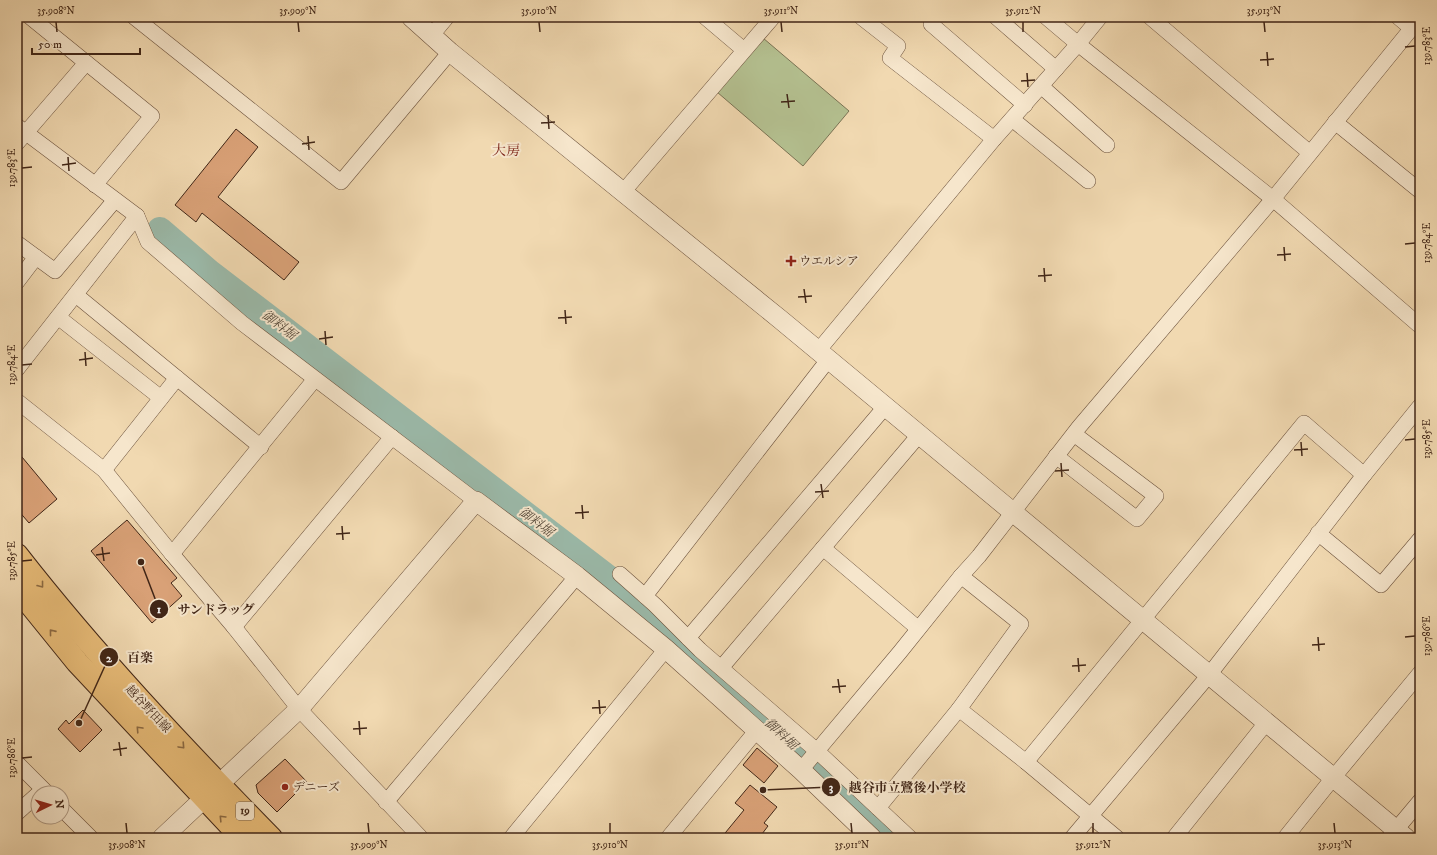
<svg xmlns="http://www.w3.org/2000/svg" width="1437" height="855" font-family="'IM FELL DW Pica','Noto Serif JP',serif">
  <style>
    .green { fill: #b4c090; stroke: #7a7354 }
    .lines { fill: none; stroke-linecap: round; stroke-linejoin: round }
    .river { stroke: #9bbaaa; stroke-width: 26 }
    .building { fill: #d9a177; stroke: #412617 }
    .minor-casing { stroke: #6d533e; stroke-width: 16 }
    .tertiary-casing { stroke: #6d533e; stroke-width: 20 }
    .primary-casing { stroke: #412617; stroke-width: 24 }
    .minor { stroke: #f6e6cc; stroke-width: 15 }
    .tertiary { stroke: #f6e6cc; stroke-width: 19 }
    .primary { stroke: #e8bc78; stroke-width: 22 }
    .oneway { stroke: #8c6a43 }
    .ticks { fill: none; stroke: #412617; stroke-width: 1.5 }
    .poi-dot { fill: #8f2418; stroke: #f6e6cc; stroke-width: 1.5 }
    .labels { text-anchor: middle; dominant-baseline: central; stroke-width: 4; stroke-linejoin: round; paint-order: stroke }
    .shield { fill: #f6e6cc; stroke: #77604d; stroke-width: 1 }
    .shield-label { font-size: 11px; font-weight: bold; fill: #412617 }
    .poi-label { font-size: 12px; fill: #412617; stroke: #f6e6cc; text-anchor: start }
    .street-label { font-size: 12px; fill: #412617; stroke: #f6e6cc }
    .water-label { font-size: 13px; font-style: italic; fill: #584b3c; stroke: #f6e6cc }
    .quarter-label { font-size: 14px; fill: #7a1f14; stroke: #f6e6cc }
    .leader { fill: none; stroke: #412617; stroke-width: 1.5 }
    .callout-dot { fill: #412617; stroke: #f6e6cc; stroke-width: 1.5 }
    .mark-label { font-size: 12px; text-anchor: middle; font-weight: bold; fill: #fff }
    .callout-label { font-size: 13px; text-anchor: middle; font-weight: bold; fill: #412617; stroke: #f6e6cc; stroke-width: 4; stroke-linejoin: round; paint-order: stroke }
    .neatline { fill: none; stroke: #412617; stroke-width: 1.5 }
    .ticks-label { font-size: 10px; text-anchor: middle; fill: #412617 }
  </style>
  <rect width="100%" height="100%" fill="#f1d9b1"/>
  <filter id="stains"><feTurbulence type="fractalNoise" baseFrequency=".005" numOctaves="4"/><feColorMatrix values="0 0 0 0 .2 0 0 0 0 .09 0 0 0 0 .02 0 0 0 .5 -.17"/></filter>
  <radialGradient id="worn" r=".72"><stop offset=".6" stop-color="#630" stop-opacity="0"/><stop offset="1" stop-color="#630" stop-opacity=".3"/></radialGradient>
  <path class="green" d="M 763,38 L 849,111 L 803,166 L 717,92 Z"/>
  <g class="lines">
    <path class="river" d="M 160,230 L 209,272 L 628,593 L 791,742 L 892,838"/>
  </g>
  <g class="building">
    <path d="M 236,129 L 258,147 L 218,197 L 299,262 L 284,280 L 202,213 L 196,222 L 175,205 Z"/>
    <path d="M 17,451 L 57,499 L 29,523 L 17,509 Z"/>
    <path d="M 127,520 L 177,578 L 171,583 L 182,596 L 152,623 L 91,551 Z"/>
    <path d="M 83,710 L 102,730 L 80,752 L 58,729 L 66,720 L 69,724 Z"/>
    <path d="M 757,748 L 778,766 L 764,783 L 743,765 Z"/>
    <path d="M 285,759 L 307,782 L 277,812 L 258,793 L 256,785 Z"/>
    <path d="M 750,785 L 777,807 L 764,823 L 768,826 L 759,838 L 721,838 L 744,810 L 735,803 Z"/>
  </g>
  <g class="lines">
    <defs>
      <g id="minor">
        <path d="M 30,17 L 152,116 L 95,185"/>
        <path d="M 134,17 L 341,182 L 450,52"/>
        <path d="M 705,17 L 744,50"/>
        <path d="M 861,17 L 898,46 L 890,58 L 994,139"/>
        <path d="M 996,17 L 1056,69"/>
        <path d="M 1046,17 L 1078,44 L 1273,199 L 1420,326"/>
        <path d="M 1150,17 L 1310,153"/>
        <path d="M 1398,17 L 1411,28"/>
        <path d="M 931,24 L 1025,105"/>
        <path d="M 432,35 L 447,17"/>
        <path d="M 1041,86 L 1107,145"/>
        <path d="M 1012,119 L 1088,181"/>
        <path d="M 1335,122 L 1420,191"/>
        <path d="M 17,126 L 137,216 L 148,242 L 242,323 L 476,501"/>
        <path d="M 17,143 L 86,63"/>
        <path d="M 623,192 L 773,17"/>
        <path d="M 17,243 L 55,271 L 115,200"/>
        <path d="M 17,282 L 36,257"/>
        <path d="M 76,295 L 261,447"/>
        <path d="M 58,317 L 161,398"/>
        <path d="M 818,351 L 994,139 L 1078,44 L 1100,17"/>
        <path d="M 17,369 L 137,216"/>
        <path d="M 17,401 L 104,470 L 172,554 L 234,627 L 299,709 L 421,838"/>
        <path d="M 1056,456 L 1137,519 L 1156,496 L 1074,434"/>
        <path d="M 104,470 L 177,378"/>
        <path d="M 1318,533 L 1381,585 L 1420,539"/>
        <path d="M 823,548 L 914,625"/>
        <path d="M 172,554 L 315,379"/>
        <path d="M 620,574 L 655,605 L 700,650 L 817,751 L 910,838"/>
        <path d="M 645,596 L 828,360"/>
        <path d="M 234,627 L 392,437"/>
        <path d="M 688,638 L 885,407"/>
        <path d="M 721,668 L 919,435"/>
        <path d="M 959,709 L 1026,762 L 1117,838"/>
        <path d="M 1026,762 L 1304,423 L 1364,475"/>
        <path d="M 17,763 L 47,793"/>
        <path d="M 801,770 L 900,652 L 961,576 L 979,556 L 1079,427 L 1273,199 L 1420,18"/>
        <path d="M 386,802 L 577,576"/>
        <path d="M 878,808 L 959,709 L 1021,624 L 961,576"/>
        <path d="M 62,809 L 91,838"/>
        <path d="M 17,813 L 38,794"/>
        <path d="M 511,838 L 666,649"/>
        <path d="M 668,838 L 757,730"/>
        <path d="M 1072,838 L 1209,675 L 1364,475 L 1420,406"/>
        <path d="M 1174,838 L 1266,723"/>
        <path d="M 1285,838 L 1333,778 L 1420,673"/>
        <path d="M 1389,838 L 1420,801"/>
      </g>
      <g id="tertiary">
        <path d="M 411,17 L 450,52 L 781,320 L 1406,838"/>
        <path d="M 162,838 L 299,709 L 476,501 L 577,576 L 666,649 L 801,770 L 872,838"/>
      </g>
      <g id="primary">
        <path d="M 17,555 C 95,655 182,747 271,838"/>
        <path d="M 17,588 L 77,662 L 242,838"/>
      </g>
    </defs>
    <use href="#minor" class="minor-casing"/>
    <use href="#tertiary" class="tertiary-casing"/>
    <use href="#primary" class="primary-casing"/>
    <use href="#minor" class="minor"/>
    <use href="#tertiary" class="tertiary"/>
    <use href="#primary" class="primary"/>
  </g>
  <defs><path id="oneway-chevron" d="M-2-3.5L2.5 0L-2 3.5" fill="none" stroke-width="1.6" stroke-linecap="round" stroke-linejoin="round"/></defs>
  <g class="oneway">
    <use href="#oneway-chevron" transform="translate(41 585) rotate(52)"/>
    <use href="#oneway-chevron" transform="translate(52 632) rotate(-129)"/>
    <use href="#oneway-chevron" transform="translate(139 729) rotate(-133)"/>
    <use href="#oneway-chevron" transform="translate(182 746) rotate(47)"/>
    <use href="#oneway-chevron" transform="translate(222 818) rotate(-134)"/>
  </g>
  <path class="ticks" d="M 56,22 L 57,32M 298,22 L 299,32M 539,22 L 540,32M 781,22 L 782,32M 1023,22 L 1023,32M 1264,22 L 1265,32M 1405,47 L 1415,46M 1267,52 L 1268,66M 1260,60 L 1274,59M 1027,73 L 1028,87M 1021,81 L 1035,80M 787,94 L 789,108M 781,102 L 795,101M 548,115 L 549,129M 541,123 L 555,122M 308,136 L 309,150M 302,144 L 315,142M 68,157 L 69,171M 62,165 L 76,163M 22,168 L 32,167M 1405,244 L 1415,243M 1284,247 L 1285,261M 1277,255 L 1291,254M 1044,268 L 1045,282M 1038,276 L 1052,275M 804,289 L 806,303M 798,297 L 812,296M 565,310 L 566,324M 558,318 L 572,317M 325,331 L 326,345M 319,339 L 333,337M 85,352 L 86,366M 79,360 L 93,358M 22,365 L 32,364M 1405,440 L 1415,439M 1301,442 L 1302,456M 1294,450 L 1308,449M 1061,463 L 1062,477M 1055,471 L 1069,470M 821,484 L 823,498M 815,492 L 829,491M 582,505 L 583,519M 575,513 L 589,512M 342,526 L 343,540M 336,534 L 350,533M 102,547 L 104,561M 96,555 L 110,553M 22,561 L 32,560M 1318,637 L 1319,651M 1405,637 L 1415,636M 1312,645 L 1325,644M 1078,658 L 1079,672M 1072,666 L 1086,665M 838,679 L 840,693M 832,687 L 846,686M 599,700 L 600,714M 592,708 L 606,707M 359,721 L 360,735M 353,729 L 367,728M 119,742 L 121,756M 113,750 L 127,748M 22,758 L 32,757M 126,823 L 127,833M 368,823 L 369,833M 610,823 L 610,833M 851,823 L 852,833M 1093,823 L 1093,833M 1334,823 L 1335,833"/>
  <g class="poi-dot">
    <path d="M789 255h4v4h4v4h-4v4h-4v-4h-4v-4h4z"/>
    <circle cx="285" cy="787" r="4"/>
  </g>
  <g class="labels">
    <rect class="shield" x="236" y="802" width="18" height="18" rx="3"/>
    <g class="shield-label">
      <text x="245" y="811">19</text>
    </g>
    <g class="poi-label">
      <text x="799" y="261">ウエルシア</text>
      <text x="293" y="787">デニーズ</text>
    </g>
    <g class="street-label">
      <text transform="translate(148 709) rotate(47)">越谷野田線</text>
    </g>
    <g class="water-label">
      <text transform="translate(279 325) rotate(37)">御料堀</text>
      <text transform="translate(536 522) rotate(37)">御料堀</text>
      <text transform="translate(781 734) rotate(43)">御料堀</text>
    </g>
    <g class="quarter-label">
      <text x="506" y="151">大房</text>
    </g>
  </g>
  <path class="leader" d="M141 562L159 609M79 723L109 657M763 790L831 787"/>
  <g class="callout-dot">
    <circle cx="141" cy="562" r="4"/>
    <circle cx="79" cy="723" r="4"/>
    <circle cx="763" cy="790" r="4"/>
    <circle cx="159" cy="609" r="10"/>
    <circle cx="109" cy="657" r="10"/>
    <circle cx="831" cy="787" r="10"/>
  </g>
  <g class="mark-label">
    <text x="159" y="613">1</text>
    <text x="109" y="662">2</text>
    <text x="831" y="791">3</text>
  </g>
  <g class="callout-label">
    <text x="216" y="614">サンドラッグ</text>
    <text x="140" y="662">百楽</text>
    <text x="907" y="792">越谷市立鷺後小学校</text>
  </g>
  <rect width="1437" height="855" fill="none" stroke="#f1d9b1" stroke-width="44"/>
  <g transform="translate(50 805) rotate(85)"><circle r="19" fill="#f6e6cc" stroke="#ae9984"/>
  <path d="M0-3L7 15L0 10L-7 15Z" fill="#8f2418"/>
  <text y="-6" font-size="11" font-weight="bold" text-anchor="middle" fill="#412617">N</text>
  </g>
  <path d="M32 48v6h108v-6" fill="none" stroke="#412617" stroke-width="2"/>
  <text x="38" y="48" font-size="12" fill="#412617" stroke="#f6e6cc" stroke-width="3" paint-order="stroke">50 m</text>
  <rect x="22" y="22" width="1393" height="811" class="neatline"/>
  <g class="ticks-label">
    <text x="56" y="14">35.908°N</text>
    <text x="298" y="14">35.909°N</text>
    <text x="539" y="14">35.910°N</text>
    <text x="781" y="14">35.911°N</text>
    <text x="1023" y="14">35.912°N</text>
    <text x="1264" y="14">35.913°N</text>
    <text transform="translate(1426 46) rotate(-90)" y="4">139.783°E</text>
    <text transform="translate(11 168) rotate(-90)" y="4">139.783°E</text>
    <text transform="translate(1426 243) rotate(-90)" y="4">139.784°E</text>
    <text transform="translate(11 365) rotate(-90)" y="4">139.784°E</text>
    <text transform="translate(1426 439) rotate(-90)" y="4">139.785°E</text>
    <text transform="translate(11 561) rotate(-90)" y="4">139.785°E</text>
    <text transform="translate(1426 636) rotate(-90)" y="4">139.786°E</text>
    <text transform="translate(11 758) rotate(-90)" y="4">139.786°E</text>
    <text x="127" y="848">35.908°N</text>
    <text x="369" y="848">35.909°N</text>
    <text x="610" y="848">35.910°N</text>
    <text x="852" y="848">35.911°N</text>
    <text x="1093" y="848">35.912°N</text>
    <text x="1335" y="848">35.913°N</text>
  </g>
  <rect width="100%" height="100%" filter="url(#stains)"/>
  <rect width="100%" height="100%" fill="url(#worn)"/>
</svg>
